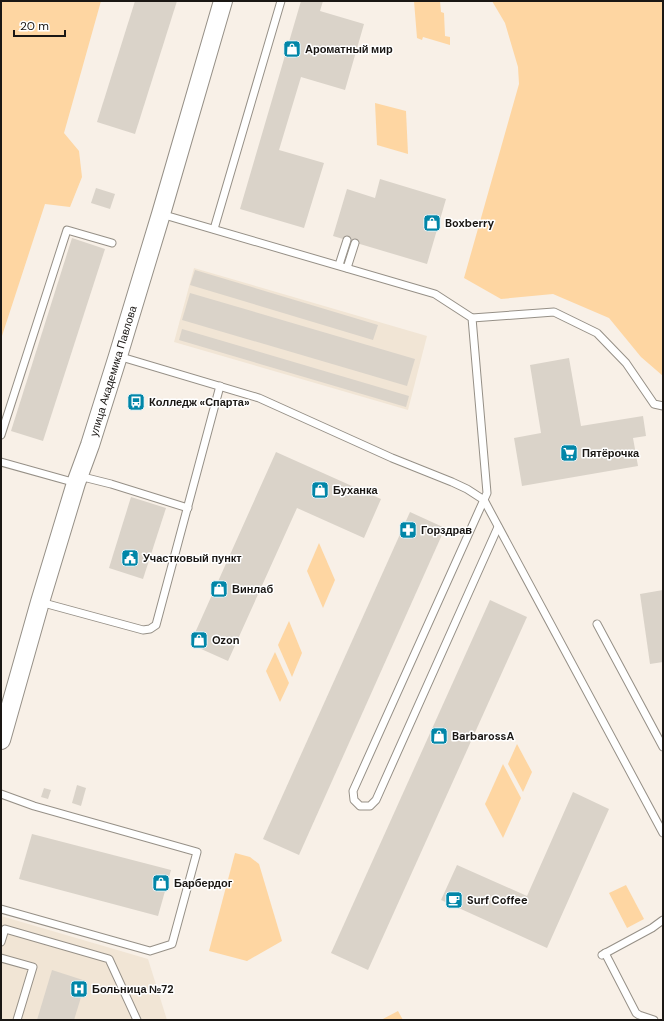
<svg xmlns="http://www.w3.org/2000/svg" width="664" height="1021" font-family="'DM Sans',sans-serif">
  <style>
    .built { fill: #f1e5d5 }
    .green { fill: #fed6a2 }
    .building { fill: #dad3c9 }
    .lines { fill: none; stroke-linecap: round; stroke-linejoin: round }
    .service-casing { stroke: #969087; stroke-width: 9 }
    .tertiary-casing { stroke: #969087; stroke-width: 20 }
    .service { stroke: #fff; stroke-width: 7 }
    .tertiary { stroke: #fff; stroke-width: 18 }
    .labels { text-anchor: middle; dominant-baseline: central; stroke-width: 3; stroke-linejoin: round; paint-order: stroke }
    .poi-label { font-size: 11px; font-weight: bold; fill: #1a1714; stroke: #fff; text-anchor: start }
    .street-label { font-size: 11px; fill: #1a1714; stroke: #fff }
  </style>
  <rect width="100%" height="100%" fill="#f8f0e7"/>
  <g class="built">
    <path d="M 194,268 L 427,336 L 408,410 L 174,342 Z"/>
    <path d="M 1,916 L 148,959 L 167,1020 L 1,1020 Z"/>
  </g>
  <g class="green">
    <path d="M 1,1 L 101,1 L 64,133 L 79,151 L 82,177 L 70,207 L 45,204 L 1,339 Z"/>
    <path d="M 414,1 L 440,1 L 441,12 L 444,13 L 445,36 L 450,37 L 450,45 L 423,37 L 422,40 L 417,38 Z"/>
    <path d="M 492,1 L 663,1 L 663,376 L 641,357 L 609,318 L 553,294 L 501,299 L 464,278 L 519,84 L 518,67 L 505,23 Z"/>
    <path d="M 375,103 L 406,111 L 408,154 L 377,145 Z"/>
    <path d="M 319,543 L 335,580 L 323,608 L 307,571 Z"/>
    <path d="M 289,621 L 302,653 L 292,677 L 278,645 Z"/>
    <path d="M 275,652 L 289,683 L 280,702 L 266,671 Z"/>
    <path d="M 517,744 L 532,772 L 523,792 L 508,764 Z"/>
    <path d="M 503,764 L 521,798 L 503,838 L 485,804 Z"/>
    <path d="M 235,853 L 250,857 L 259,864 L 282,941 L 247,961 L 209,951 Z"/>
    <path d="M 626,885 L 644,919 L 627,928 L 609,893 Z"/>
    <path d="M 398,1011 L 403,1020 L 381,1020 Z"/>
  </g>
  <g class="building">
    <path d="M 135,1 L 177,1 L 135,134 L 97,122 Z"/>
    <path d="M 301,1 L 323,1 L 320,11 L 364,24 L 345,90 L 301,77 L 279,150 L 324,163 L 304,228 L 240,209 Z"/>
    <path d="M 380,179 L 446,199 L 427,264 L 333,236 L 347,189 L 375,198 Z"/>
    <path d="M 96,188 L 115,194 L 110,209 L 91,203 Z"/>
    <path d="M 72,238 L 105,249 L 43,441 L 11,431 Z"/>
    <path d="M 195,270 L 378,325 L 373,340 L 190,285 Z"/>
    <path d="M 190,293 L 415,359 L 407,386 L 182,320 Z"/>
    <path d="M 182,329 L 409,396 L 406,407 L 179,340 Z"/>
    <path d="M 569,358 L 581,426 L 643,416 L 646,436 L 633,438 L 638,466 L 522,486 L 514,438 L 541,433 L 530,365 Z"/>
    <path d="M 276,452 L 381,499 L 364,538 L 297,508 L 228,661 L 190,644 Z"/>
    <path d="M 131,497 L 166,508 L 143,579 L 109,568 Z"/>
    <path d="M 410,512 L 445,528 L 299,855 L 263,839 Z"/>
    <path d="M 663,590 L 663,662 L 650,664 L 640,594 Z"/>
    <path d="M 490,600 L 527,617 L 368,970 L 331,953 Z"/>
    <path d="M 77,785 L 86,788 L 81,806 L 72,803 Z"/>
    <path d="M 44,788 L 51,790 L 48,799 L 41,797 Z"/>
    <path d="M 573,792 L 609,809 L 547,948 L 441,900 L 457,865 L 527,896 Z"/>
    <path d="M 32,834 L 171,870 L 158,916 L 19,879 Z"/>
    <path d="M 52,970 L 86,981 L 74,1020 L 37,1020 Z"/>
  </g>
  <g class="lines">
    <defs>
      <g id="service">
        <path d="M 161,214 L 435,294 L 472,318 L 487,493 L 353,791 L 354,800 L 360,806 L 370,806 L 376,800 L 498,527"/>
        <path d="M 214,229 L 281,1"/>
        <path d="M 339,265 L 347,240"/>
        <path d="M 347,268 L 355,243"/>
        <path d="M 472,318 L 554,312 L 597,333 L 626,363 L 654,404 L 663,406"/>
        <path d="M 118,356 L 259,398 L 392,458 L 452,482 L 467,489 L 484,500 L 663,833"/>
        <path d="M 1,435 L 67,230 L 112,243"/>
        <path d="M 1,462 L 76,483"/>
        <path d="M 79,476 L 111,484 L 188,508"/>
        <path d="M 40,602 L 143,630 L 150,629 L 156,625 L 220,386"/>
        <path d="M 597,624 L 663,747"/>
        <path d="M 1,794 L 34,806 L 197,852 L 172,944 L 150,951 L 1,909"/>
        <path d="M 1,942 L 5,929 L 109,959 L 137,1020"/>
        <path d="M 605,953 L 636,1013 L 639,1015 L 654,1020"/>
        <path d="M 602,955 L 652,928 L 663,920"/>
        <path d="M 1,958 L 33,967 L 17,1020"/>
      </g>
      <path id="tertiary" d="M 1,740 L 40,602 L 76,483 L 90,445 L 118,356 L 161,214 L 223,1"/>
    </defs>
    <use href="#service" class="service-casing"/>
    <use href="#tertiary" class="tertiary-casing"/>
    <use href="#service" class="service"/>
    <use href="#tertiary" class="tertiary"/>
  </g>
  <defs>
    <symbol id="shop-square" viewBox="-11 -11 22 22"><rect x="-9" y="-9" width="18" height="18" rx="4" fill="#0186a8" stroke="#fff"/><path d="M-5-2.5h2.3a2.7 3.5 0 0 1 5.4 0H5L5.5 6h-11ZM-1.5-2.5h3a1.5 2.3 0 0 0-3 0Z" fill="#fff"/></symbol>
    <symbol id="bus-square" viewBox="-11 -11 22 22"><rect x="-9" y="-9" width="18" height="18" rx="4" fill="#0186a8" stroke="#fff"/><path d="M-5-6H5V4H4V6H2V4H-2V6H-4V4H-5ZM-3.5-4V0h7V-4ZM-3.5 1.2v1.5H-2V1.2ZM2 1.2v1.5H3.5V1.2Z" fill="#fff"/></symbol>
    <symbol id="supermarket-square" viewBox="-11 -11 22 22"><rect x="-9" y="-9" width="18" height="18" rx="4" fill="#0186a8" stroke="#fff"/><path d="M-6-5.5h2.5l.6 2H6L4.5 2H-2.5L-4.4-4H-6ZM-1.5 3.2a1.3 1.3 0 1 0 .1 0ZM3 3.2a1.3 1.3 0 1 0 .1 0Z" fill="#fff"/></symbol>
    <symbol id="pharmacy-square" viewBox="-11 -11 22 22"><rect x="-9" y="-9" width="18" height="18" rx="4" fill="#0186a8" stroke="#fff"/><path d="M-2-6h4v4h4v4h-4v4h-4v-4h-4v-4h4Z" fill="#fff"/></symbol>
    <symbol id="civic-square" viewBox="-11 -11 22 22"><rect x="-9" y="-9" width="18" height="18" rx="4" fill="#0186a8" stroke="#fff"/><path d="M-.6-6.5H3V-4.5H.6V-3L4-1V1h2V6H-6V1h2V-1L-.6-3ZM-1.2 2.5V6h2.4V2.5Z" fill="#fff"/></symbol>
    <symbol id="cafe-square" viewBox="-11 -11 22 22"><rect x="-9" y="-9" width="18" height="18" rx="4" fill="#0186a8" stroke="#fff"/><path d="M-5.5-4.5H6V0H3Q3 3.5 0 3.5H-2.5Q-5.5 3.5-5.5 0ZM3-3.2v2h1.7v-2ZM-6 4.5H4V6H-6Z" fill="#fff"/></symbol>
    <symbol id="hospital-square" viewBox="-11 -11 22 22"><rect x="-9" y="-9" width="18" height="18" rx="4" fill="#0186a8" stroke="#fff"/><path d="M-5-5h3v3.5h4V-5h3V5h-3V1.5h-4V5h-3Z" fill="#fff"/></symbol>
  </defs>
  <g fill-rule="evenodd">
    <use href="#shop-square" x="282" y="39" width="20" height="20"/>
    <use href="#shop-square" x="422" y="213" width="20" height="20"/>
    <use href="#bus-square" x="126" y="392" width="20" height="20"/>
    <use href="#supermarket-square" x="559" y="443" width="20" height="20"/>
    <use href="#shop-square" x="310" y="480" width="20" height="20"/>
    <use href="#pharmacy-square" x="398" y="520" width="20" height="20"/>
    <use href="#civic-square" x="120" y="548" width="20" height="20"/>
    <use href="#shop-square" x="209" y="579" width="20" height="20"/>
    <use href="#shop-square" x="189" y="630" width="20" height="20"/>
    <use href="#shop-square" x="429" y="726" width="20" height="20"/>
    <use href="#shop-square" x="151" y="873" width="20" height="20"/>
    <use href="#cafe-square" x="444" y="890" width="20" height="20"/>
    <use href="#hospital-square" x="69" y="979" width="20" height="20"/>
  </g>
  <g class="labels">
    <g class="poi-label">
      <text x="305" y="49">Ароматный мир</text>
      <text x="445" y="223">Boxberry</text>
      <text x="149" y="402">Колледж «Спарта»</text>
      <text x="582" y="453">Пятёрочка</text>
      <text x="333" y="490">Буханка</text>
      <text x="421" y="530">Горздрав</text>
      <text x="143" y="558">Участковый пункт</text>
      <text x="232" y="589">Винлаб</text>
      <text x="212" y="640">Ozon</text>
      <text x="452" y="736">BarbarossA</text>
      <text x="174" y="883">Барбердог</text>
      <text x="467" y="900">Surf Coffee</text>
      <text x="92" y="989">Больница №72</text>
    </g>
    <g class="street-label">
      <text transform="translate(113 371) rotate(-73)">улица Академика Павлова</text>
    </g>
  </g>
  <rect width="664" height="1021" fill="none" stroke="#1a1714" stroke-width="4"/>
  <path d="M14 30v6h51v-6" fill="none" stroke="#1a1714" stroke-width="2"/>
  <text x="20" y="30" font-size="12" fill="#1a1714" stroke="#ffffff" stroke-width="3" paint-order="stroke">20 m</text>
</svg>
